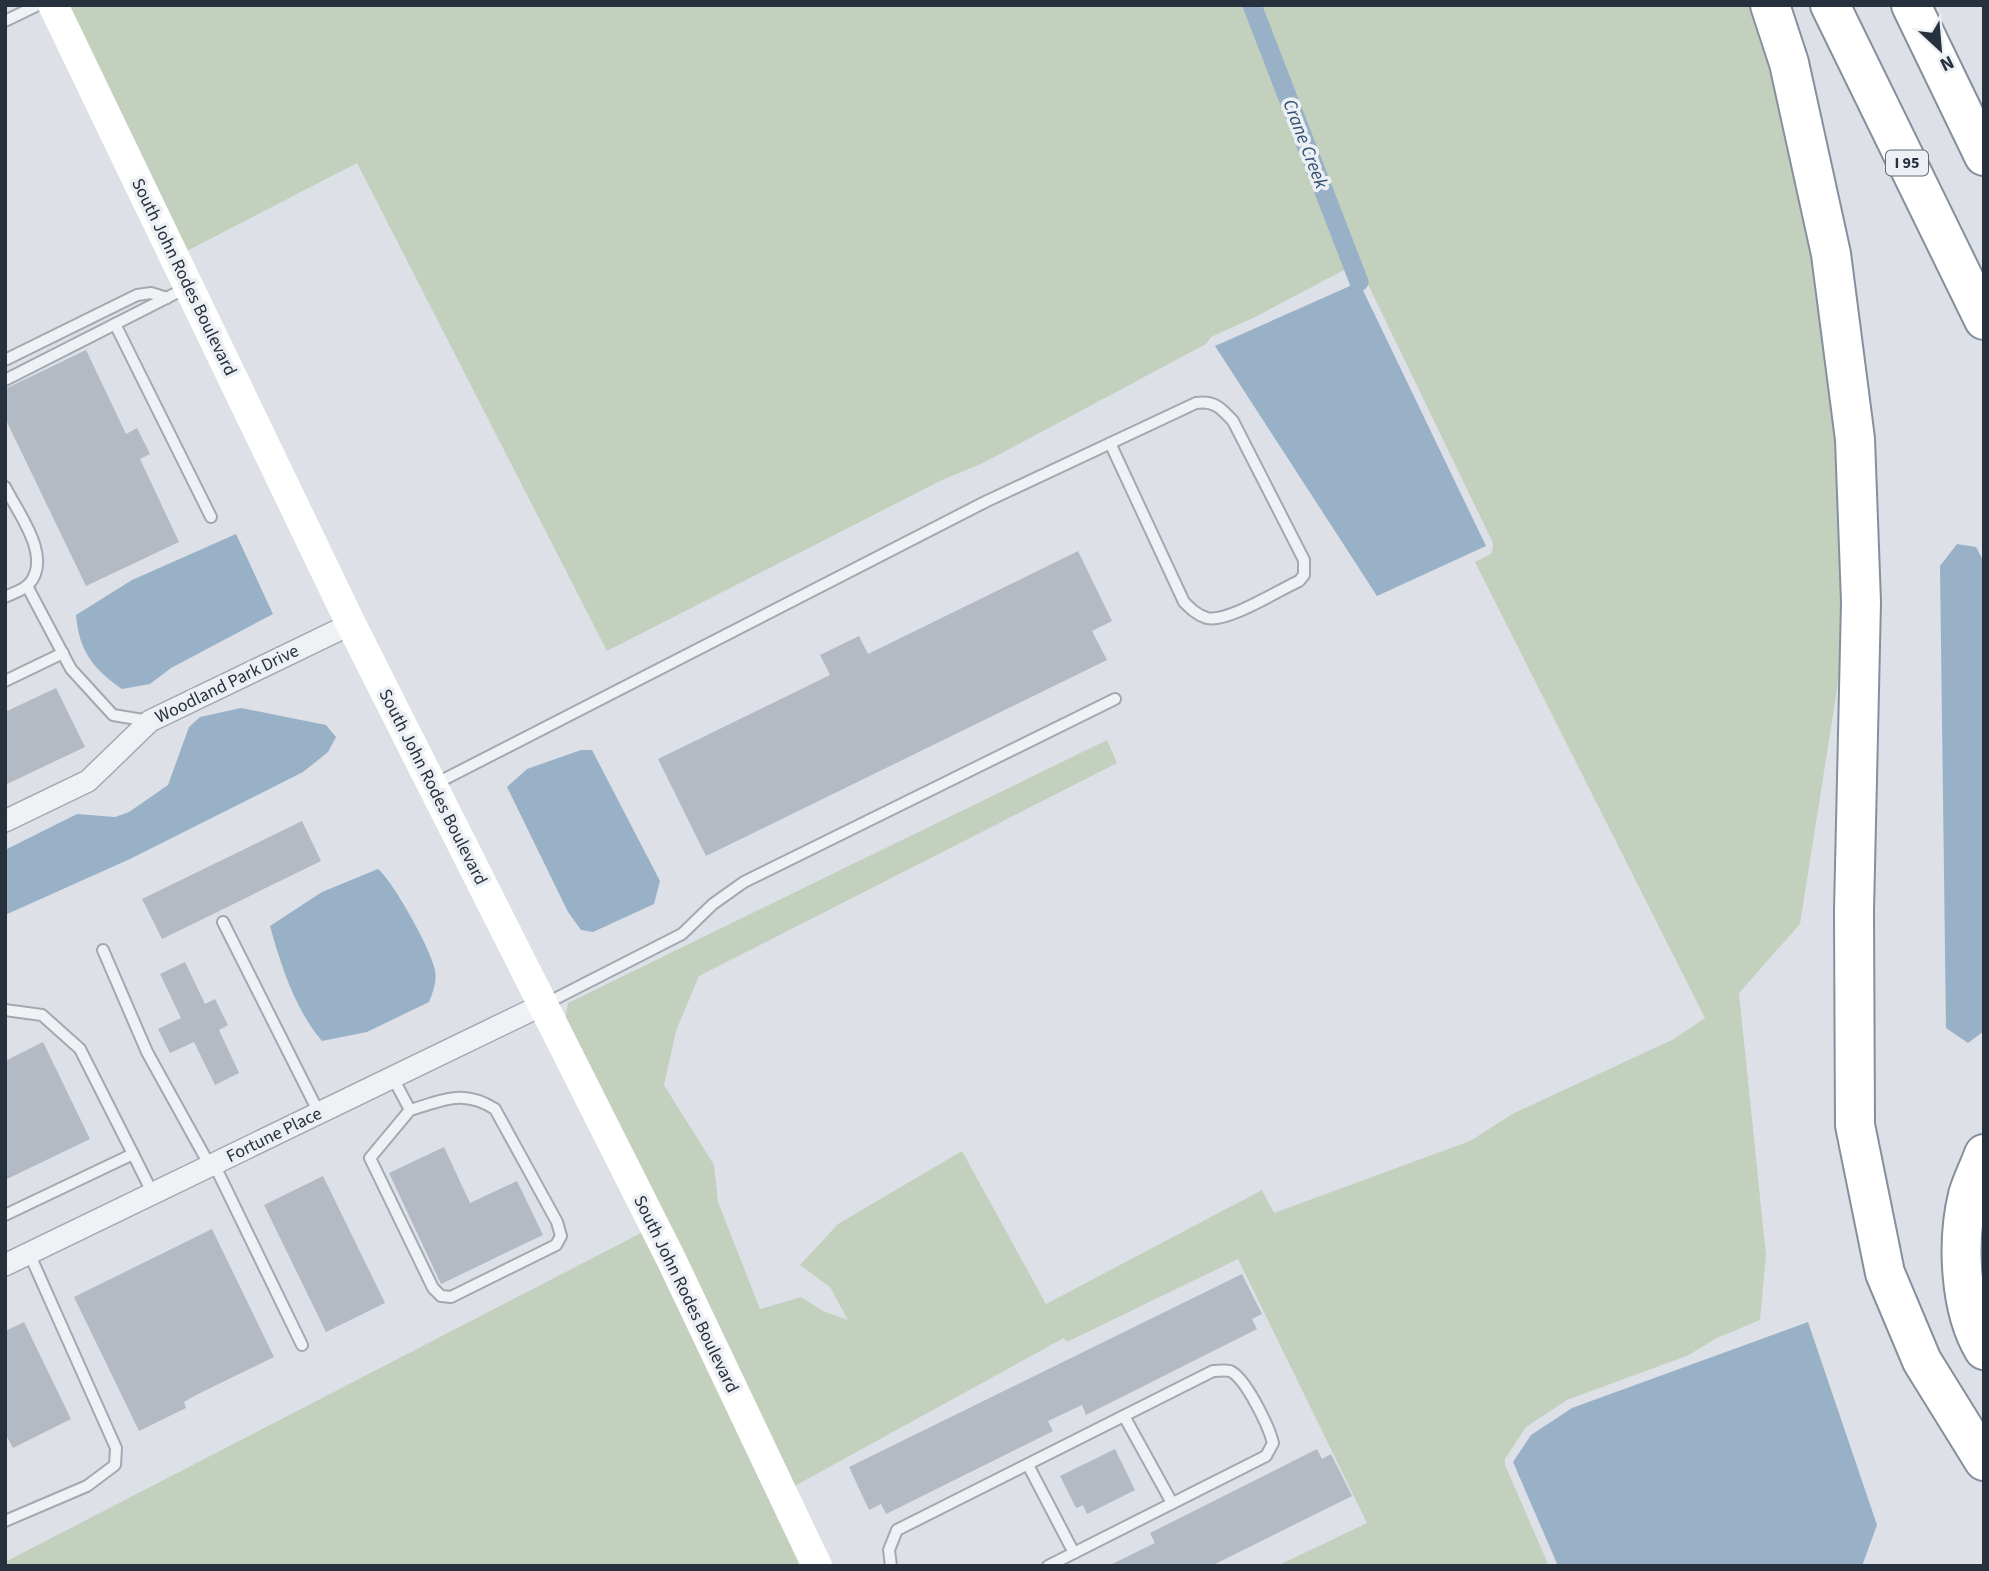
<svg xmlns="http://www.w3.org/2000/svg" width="1989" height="1571" font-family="'Source Sans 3',sans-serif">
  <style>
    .green { fill: #c3d0be }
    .water { fill: #98b1c7 }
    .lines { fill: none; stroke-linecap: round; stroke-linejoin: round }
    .canal { stroke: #98b1c7; stroke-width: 19 }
    .building { fill: #b4bac3 }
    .lane-casing { stroke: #a3a8b1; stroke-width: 14 }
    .street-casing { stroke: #a3a8b1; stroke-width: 24 }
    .highway-casing { stroke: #858f9d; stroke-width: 42 }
    .lane { stroke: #eff2f5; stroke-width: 10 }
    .street { stroke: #eff2f5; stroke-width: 21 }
    .secondary { stroke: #fff; stroke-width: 30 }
    .highway { stroke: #fff; stroke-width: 38 }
    .labels { text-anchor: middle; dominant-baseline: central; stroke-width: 7; stroke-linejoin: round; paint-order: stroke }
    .shield { fill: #ecf0f4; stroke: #626a74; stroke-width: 2 }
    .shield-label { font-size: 16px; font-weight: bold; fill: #27303d }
    .street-label { font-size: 18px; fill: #27303d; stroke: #ecf0f4 }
    .water-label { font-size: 19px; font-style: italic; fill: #325070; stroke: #ecf0f4 }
  </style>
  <rect width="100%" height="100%" fill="#dde1e7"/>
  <g class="green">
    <path d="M 64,5 L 1757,5 L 1821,255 L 1851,601 L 1800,924 L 1739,993 L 1766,1255 L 1760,1320 L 1715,1339 L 1689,1355 L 1567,1400 L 1526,1427 L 1505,1459 L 1505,1465 L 1549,1566 L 1277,1566 L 1367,1523 L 1238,1259 L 1067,1342 L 1064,1338 L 791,1488 L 564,1026 L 568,1003 L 1107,740 L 1117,763 L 699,976 L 676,1031 L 664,1085 L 714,1165 L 718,1202 L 760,1309 L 801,1297 L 823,1311 L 848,1320 L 830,1287 L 800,1265 L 838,1224 L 962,1151 L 1046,1304 L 1262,1190 L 1274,1213 L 1470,1141 L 1514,1113 L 1674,1039 L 1705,1018 L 1475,562 L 1492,553 L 1493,543 L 1363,274 L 1350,276 L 1346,269 L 1255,317 L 1211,337 L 1206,344 L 983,463 L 942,480 L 607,651 L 357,163 L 183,253 Z"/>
    <path d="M 643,1232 L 806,1566 L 5,1566 L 5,1562 Z"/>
  </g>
  <g class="water">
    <path d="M 1359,282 L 1486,546 L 1377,596 L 1215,346 Z"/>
    <path d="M 236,534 L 273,614 L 171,668 L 150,684 L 122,689 C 93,669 79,651 76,615 L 132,580 Z"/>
    <path d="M 1957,544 L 1976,547 L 1984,562 L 1984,1031 L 1968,1043 L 1946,1028 L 1940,566 Z"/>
    <path d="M 241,708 L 326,725 L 336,737 L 328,752 L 303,772 L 130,859 L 5,915 L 5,850 L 77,814 L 115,817 L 129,812 L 168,785 L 189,727 L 200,717 Z"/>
    <path d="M 581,750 L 592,750 L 660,881 L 654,904 L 593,932 L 581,930 L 568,912 L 507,787 L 527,769 Z"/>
    <path d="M 378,869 C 393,881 432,951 435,970 C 437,982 433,992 429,1002 L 367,1032 L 322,1041 C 295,1009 281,966 270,926 L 322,892 Z"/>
    <path d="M 1808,1322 L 1877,1525 L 1862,1566 L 1558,1566 L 1513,1462 L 1531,1435 L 1572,1408 Z"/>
  </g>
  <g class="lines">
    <path class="canal" d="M 1252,5 L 1359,282"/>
  </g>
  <g class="building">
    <path d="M 86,350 L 126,434 L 137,428 L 150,454 L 140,459 L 179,542 L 86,586 L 5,418 L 5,389 Z"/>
    <path d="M 1078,551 L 1112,621 L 1092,631 L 1107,660 L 706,856 L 658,759 L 830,675 L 820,655 L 859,636 L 868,654 Z"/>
    <path d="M 56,688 L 85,747 L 5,785 L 5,712 Z"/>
    <path d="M 302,821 L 321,861 L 162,939 L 142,899 Z"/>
    <path d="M 185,962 L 205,1004 L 215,999 L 228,1025 L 219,1030 L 239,1073 L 215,1085 L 194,1042 L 170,1053 L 158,1029 L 181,1018 L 160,974 Z"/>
    <path d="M 43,1042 L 90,1139 L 5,1180 L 5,1061 Z"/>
    <path d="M 444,1147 L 470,1203 L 517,1181 L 543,1235 L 441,1284 L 389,1173 Z"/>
    <path d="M 323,1176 L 385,1303 L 326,1332 L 264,1205 Z"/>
    <path d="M 212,1229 L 274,1357 L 196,1395 L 184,1402 L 186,1408 L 139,1431 L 74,1297 Z"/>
    <path d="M 1242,1274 L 1262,1314 L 1252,1319 L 1257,1329 L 1086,1415 L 1082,1405 L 1048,1421 L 1053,1431 L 886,1514 L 881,1504 L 869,1510 L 849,1467 Z"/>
    <path d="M 24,1322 L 71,1419 L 13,1448 L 5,1433 L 5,1331 Z"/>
    <path d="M 1115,1449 L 1135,1490 L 1087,1514 L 1083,1505 L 1076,1508 L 1060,1476 Z"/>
    <path d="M 1317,1449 L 1322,1459 L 1331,1454 L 1352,1496 L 1211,1566 L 1108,1566 L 1155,1543 L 1150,1533 Z"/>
  </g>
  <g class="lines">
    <defs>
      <g id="lane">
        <path d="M 5,21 L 38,5"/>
        <path d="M 115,324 L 211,517"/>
        <path d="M 5,360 L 137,295 L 151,293 L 167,298"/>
        <path d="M 5,380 L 186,288"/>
        <path d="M 5,487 C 18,513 53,557 29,584 C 24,590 13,593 5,597"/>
        <path d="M 27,586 L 71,669 L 113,715 L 149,721"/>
        <path d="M 5,681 L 63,653"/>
        <path d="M 435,784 L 987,501 L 1196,403 C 1214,400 1221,408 1233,421 L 1304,560 L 1304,575 L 1299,581 C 1279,590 1227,623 1207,618 C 1197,615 1191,609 1184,602 L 1110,443"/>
        <path d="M 223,922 L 319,1113"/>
        <path d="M 103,950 L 147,1052 L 210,1166"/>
        <path d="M 545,1004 L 682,934 L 713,904 L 744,882 L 1115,699"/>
        <path d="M 5,1010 L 42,1015 L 80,1049 L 133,1154"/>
        <path d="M 393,1078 L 410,1110 L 370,1158 L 433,1288 L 441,1296 L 451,1297 L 556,1245 L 561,1236 L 557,1222 L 495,1109 C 463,1089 444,1100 410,1110"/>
        <path d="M 214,1164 L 302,1345"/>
        <path d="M 5,1215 L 133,1154 L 153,1194"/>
        <path d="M 1124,1416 L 1172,1503"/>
        <path d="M 1028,1465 L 1074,1553"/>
        <path d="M 5,1521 L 87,1486 L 115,1465 L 116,1448 L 29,1253"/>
        <path d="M 891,1566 L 889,1550 L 897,1530 L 1213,1371 C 1218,1371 1225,1370 1230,1371 C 1246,1378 1269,1427 1273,1443 L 1266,1456 L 1048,1566"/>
      </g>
      <g id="street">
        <path d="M 5,821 L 88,781 L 150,721 L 351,624"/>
        <path d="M 5,1265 L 542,1005"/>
      </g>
      <g id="highway">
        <path d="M 1770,5 L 1789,63 L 1831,254 L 1855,439 L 1861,602 L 1854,911 L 1855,1125 L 1885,1273 L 1922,1361 L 1984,1461"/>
        <path d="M 1830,5 L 1984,320"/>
        <path d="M 1911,5 L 1984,156"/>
        <path d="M 1984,1154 C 1979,1168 1972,1181 1968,1195 C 1957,1240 1959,1309 1984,1350"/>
      </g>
    </defs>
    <use href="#lane" class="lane-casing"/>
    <use href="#street" class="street-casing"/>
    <use href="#highway" class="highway-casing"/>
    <use href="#lane" class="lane"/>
    <use href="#street" class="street"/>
    <path class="secondary" d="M 53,5 L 351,624 L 671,1259 L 817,1566"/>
    <use href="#highway" class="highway"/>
  </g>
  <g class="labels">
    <rect class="shield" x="1886" y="150.5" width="42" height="25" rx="5"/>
    <g class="shield-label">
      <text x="1907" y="163">I 95</text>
    </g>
    <g class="street-label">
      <text transform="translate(184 277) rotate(64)">South John Rodes Boulevard</text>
      <text transform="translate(227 684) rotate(-26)">Woodland Park Drive</text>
      <text transform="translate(433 787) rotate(63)">South John Rodes Boulevard</text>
      <text transform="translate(274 1135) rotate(-26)">Fortune Place</text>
      <text transform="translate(686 1294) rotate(64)">South John Rodes Boulevard</text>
    </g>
    <g class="water-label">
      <text transform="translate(1305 144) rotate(69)">Crane Creek</text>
    </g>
  </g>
  <rect width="1989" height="1571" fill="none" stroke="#27303d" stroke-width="14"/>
  <g transform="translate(1940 49) rotate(154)" stroke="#ecf0f4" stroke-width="5" paint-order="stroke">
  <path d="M0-5L12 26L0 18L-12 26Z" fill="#27303d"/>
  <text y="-10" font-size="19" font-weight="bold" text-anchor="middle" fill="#27303d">N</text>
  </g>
</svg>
